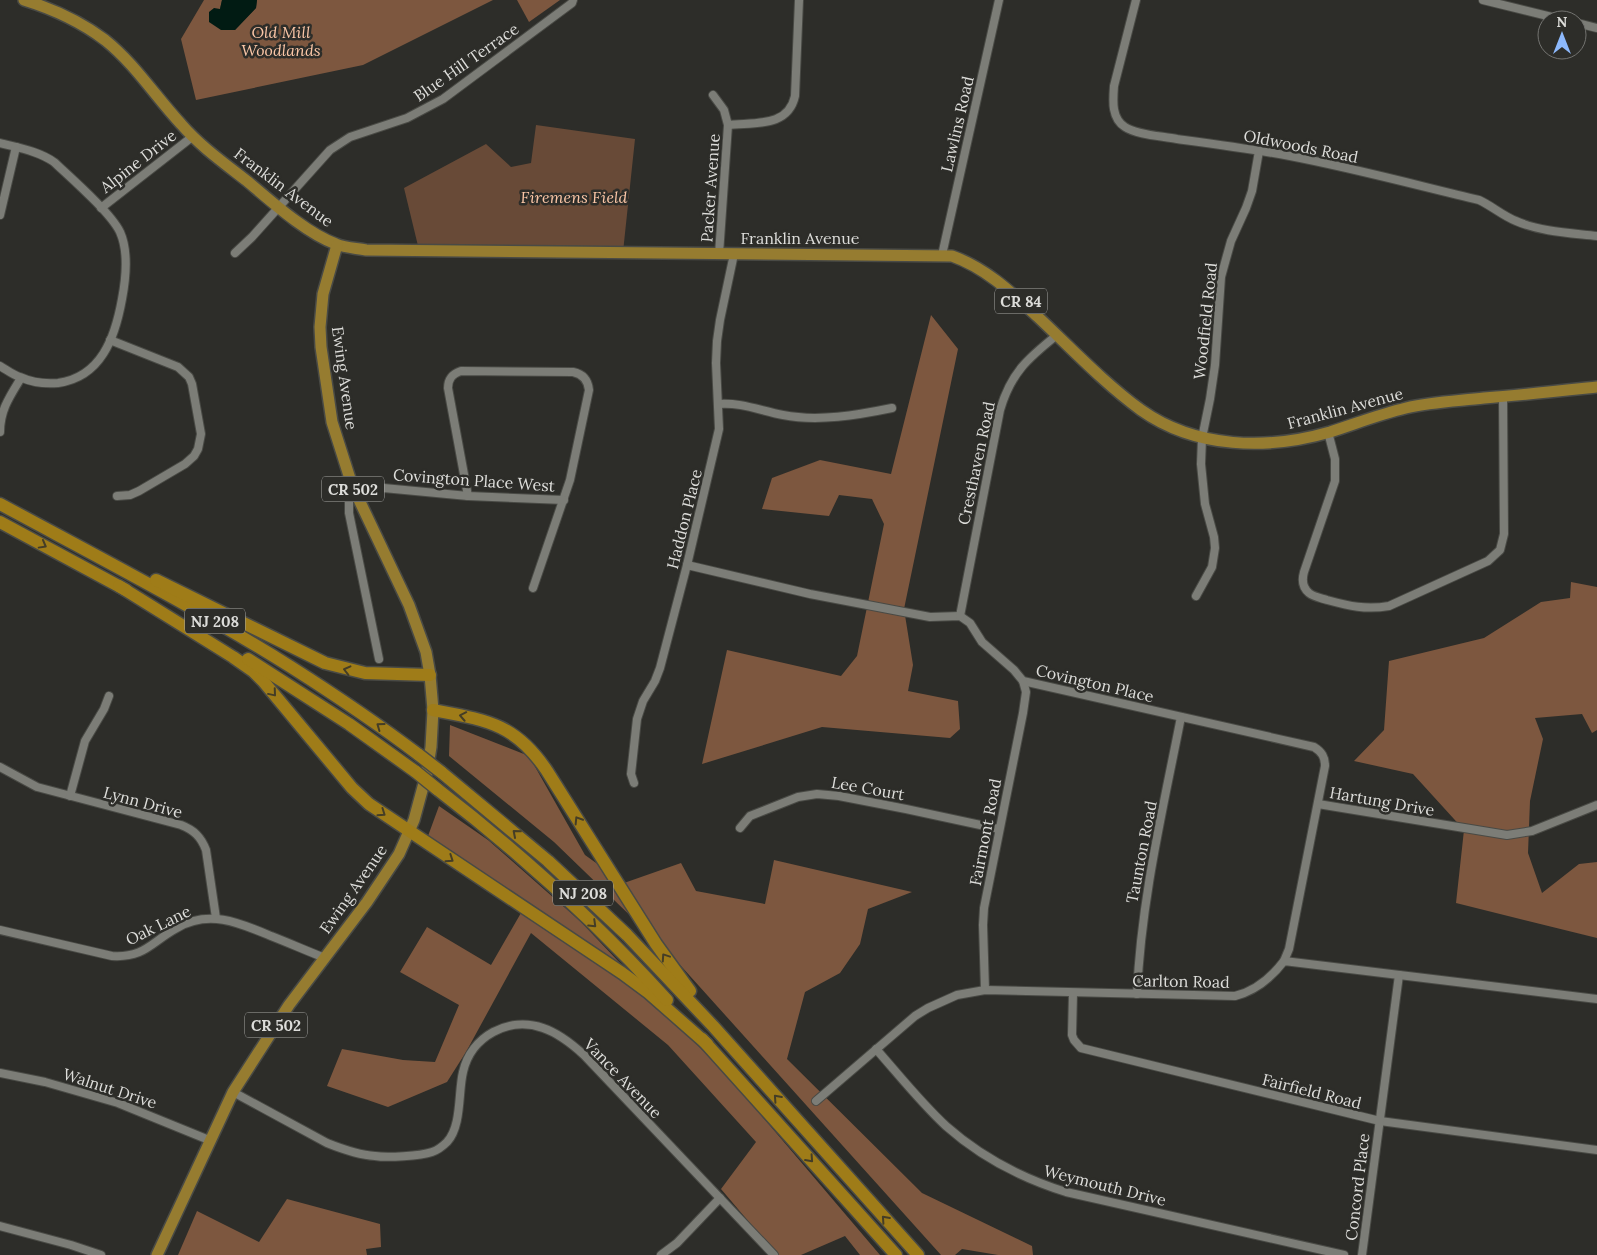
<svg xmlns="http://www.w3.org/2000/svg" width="1597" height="1255" font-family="Lora,serif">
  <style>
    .green { fill: #684a37 }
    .forest { fill: #7d573f }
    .water { fill: #011b13 }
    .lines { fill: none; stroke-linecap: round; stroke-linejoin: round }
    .minor-casing { stroke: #494a45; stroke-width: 10 }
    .primary-casing { stroke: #494a45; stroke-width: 14 }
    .trunk-casing { stroke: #494a45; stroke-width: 15 }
    .minor { stroke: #7c7d77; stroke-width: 8 }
    .primary { stroke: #967c30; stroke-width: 11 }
    .trunk { stroke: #9f7c18; stroke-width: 12 }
    .trunk-bridge-casing { stroke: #494a45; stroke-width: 15; stroke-linecap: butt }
    .trunk-bridge { stroke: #9f7c18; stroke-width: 12 }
    .oneway { stroke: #443d26 }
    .labels { text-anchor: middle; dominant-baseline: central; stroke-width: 5; stroke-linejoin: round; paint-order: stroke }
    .shield { fill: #2d2d29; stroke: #a8a8a5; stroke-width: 1 }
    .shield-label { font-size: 15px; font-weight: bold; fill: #ddddda }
    .park-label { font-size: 16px; font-style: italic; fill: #fcc7a7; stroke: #2d2d29 }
    .street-label { font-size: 16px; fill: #ddddda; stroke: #2d2d29 }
  </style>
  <rect width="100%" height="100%" fill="#2d2d29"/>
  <path class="green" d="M 536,125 L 635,139 L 623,252 L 419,250 L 404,188 L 486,144 L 511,167 L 531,163 Z"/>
  <g class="forest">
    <path d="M 204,0 L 222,0 L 220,9 L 235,30 L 256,8 L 257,0 L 493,0 L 363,65 L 196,100 L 181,39 Z"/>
    <path d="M 517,0 L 560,0 L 529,22 Z"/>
    <path d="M 931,315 L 958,349 L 904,609 L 913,665 L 908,691 L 958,701 L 960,729 L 950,738 L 822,727 L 702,764 L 727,650 L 841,676 L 857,656 L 884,524 L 872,499 L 839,495 L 829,516 L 762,509 L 772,478 L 820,460 L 891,474 Z"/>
    <path d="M 1571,582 L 1597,587 L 1597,730 L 1592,733 L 1582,714 L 1535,718 L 1543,739 L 1530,801 L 1528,853 L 1542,893 L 1579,864 L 1597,862 L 1597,938 L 1456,903 L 1464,830 L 1413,774 L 1354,761 L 1384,730 L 1389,661 L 1484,638 L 1541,602 L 1570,598 Z"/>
    <path d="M 450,725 L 529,756 L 585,855 L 624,883 L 681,863 L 696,891 L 765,904 L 774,860 L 912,892 L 868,909 L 860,944 L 840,973 L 805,992 L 787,1059 L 922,1193 L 1032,1246 L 1033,1255 L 998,1255 L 962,1249 L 955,1255 L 941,1255 L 672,956 L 554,842 L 449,756 Z"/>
    <path d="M 439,806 L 488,840 L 580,921 L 732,1081 L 880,1255 L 860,1255 L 845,1236 L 801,1255 L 777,1255 L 721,1189 L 756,1142 L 668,1045 L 531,933 L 466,1052 L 447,1082 L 388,1107 L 327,1086 L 342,1049 L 403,1060 L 435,1062 L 459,1005 L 400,972 L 427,927 L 491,965 L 525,906 L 428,836 Z"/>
    <path d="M 287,1199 L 380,1224 L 381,1247 L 366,1249 L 367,1255 L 178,1255 L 197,1211 L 259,1242 Z"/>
  </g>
  <path class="water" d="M 222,0 L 257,0 L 256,8 L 235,30 L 221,30 L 209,22 L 209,12 L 214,8 L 220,9 Z"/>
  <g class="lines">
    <defs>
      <g id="minor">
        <path d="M 1136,0 L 1114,86 C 1113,100 1111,118 1125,127 C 1137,135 1162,136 1177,139 C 1214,144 1252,149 1290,156 C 1353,168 1416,185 1479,200 C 1492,206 1503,216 1516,221 C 1541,232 1571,233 1597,236"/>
        <path d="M 1483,0 L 1564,20"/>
        <path d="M 1577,23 L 1597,28"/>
        <path d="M 713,95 L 724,110 L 728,125 L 719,254"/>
        <path d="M 728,125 C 754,122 788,128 795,96 L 799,0"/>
        <path d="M 0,143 C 19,148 38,151 54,162 C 72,179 110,212 120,232 C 129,252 126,278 122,299 C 115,338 101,377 58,383 C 46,384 31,382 20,377 C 13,375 7,370 0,366"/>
        <path d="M 101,208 L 192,137"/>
        <path d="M 0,215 L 16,147"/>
        <path d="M 235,253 L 252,237 L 330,150 L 350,137 L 407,118 L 443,99 L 572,3 L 573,0"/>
        <path d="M 942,255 L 999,0"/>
        <path d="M 110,340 L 178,367 L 189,377 L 192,384 L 201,434 L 198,449 L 194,456 L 185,464 L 139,491 L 130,495 L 117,496"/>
        <path d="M 718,404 C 741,402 761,411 783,415 C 818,422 858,415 892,408"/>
        <path d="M 0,432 C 0,410 10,396 21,378"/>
        <path d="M 1328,432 L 1335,459 L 1335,481 L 1304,572 C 1302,579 1302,587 1309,593 C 1314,597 1321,598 1327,600 C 1349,606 1366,610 1389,606 L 1488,561 L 1500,550 L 1504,534 L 1503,397"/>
        <path d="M 468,496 L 448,388 C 448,379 452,374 461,371 L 573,372 C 583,374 588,380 589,390 L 570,480 L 533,588"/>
        <path d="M 687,565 L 810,594 L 930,617 L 960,616 L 970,623 L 982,642 L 1014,670 L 1023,681 L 1314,747 C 1322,752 1325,757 1325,766 L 1289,949 L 1284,961"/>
        <path d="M 1196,596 L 1212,567 L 1215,548 L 1214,537 L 1205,504 L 1201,464 L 1202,438 L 1210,399 L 1215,365 L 1221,277 L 1231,241 L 1246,208 L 1252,191 L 1259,151"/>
        <path d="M 960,616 L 1000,410 C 1011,373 1027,359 1057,335"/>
        <path d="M 379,659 L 349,513 L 349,498 L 352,485 L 468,496 L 564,500"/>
        <path d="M 0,767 L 37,787 L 181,825 C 194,830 201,837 206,850 L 216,918"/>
        <path d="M 634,783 L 631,774 L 637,719 L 643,701 L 655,681 L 660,668 L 687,565 L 719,429 L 716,363 L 717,341 L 720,320 L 734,254"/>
        <path d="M 70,796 L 85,741 L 104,709 L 109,696"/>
        <path d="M 1318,804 L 1507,835 L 1532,831 L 1597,805"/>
        <path d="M 740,828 L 750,816 L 798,797 L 817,794 L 839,796 L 906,809 L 999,829"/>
        <path d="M 0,930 L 112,956 C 145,958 151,942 177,928 C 209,909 240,923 271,936 C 289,943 307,951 325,958"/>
        <path d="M 985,990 L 983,925 L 984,908 L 1023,713 L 1026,692 L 1023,681"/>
        <path d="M 1073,993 L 1072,1035 L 1074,1040 L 1081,1048 L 1380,1121 L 1597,1150"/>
        <path d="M 1137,994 C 1141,900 1163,809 1181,717"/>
        <path d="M 876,1049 C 899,1075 921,1103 946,1126 C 981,1157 1021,1178 1066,1192 L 1344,1255"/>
        <path d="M 0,1073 L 45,1082 L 118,1103 L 209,1140"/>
        <path d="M 233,1092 L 327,1143 C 342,1149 358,1155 375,1156 C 387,1158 420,1156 432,1152 C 438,1150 443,1146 447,1142 C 462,1126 458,1092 463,1072 C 471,1036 509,1016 543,1028 C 558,1033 572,1044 584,1055 L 774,1255"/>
        <path d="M 816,1101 L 915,1016 L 928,1008 L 957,995 L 985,990 L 1235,996 C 1255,991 1271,978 1284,961 L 1597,999"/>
        <path d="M 0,1226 L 71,1245 L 101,1255"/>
        <path d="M 661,1255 L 677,1243 L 720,1198"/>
        <path d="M 1362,1255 L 1399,975"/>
      </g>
      <g id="primary">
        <path d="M 24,0 C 53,9 80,21 105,40 C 135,64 155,96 181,124 C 200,146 224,163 247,181 C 272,202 306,233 336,244 C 346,248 356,248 366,250 L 952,256 C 986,268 1012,293 1038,317 C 1071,348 1104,383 1141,410 C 1196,449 1268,450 1330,432 C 1355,424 1380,414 1406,408 C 1431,402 1458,401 1484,398 C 1522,395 1559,391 1597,387"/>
        <path d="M 157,1255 L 233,1092 L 289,1005 L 367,902 L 399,854 L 414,820 L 427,772 L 431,747 L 433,710 L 430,675 L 426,652 L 409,605 L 352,485 L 332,422 L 321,347 L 320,327 L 323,294 L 337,245"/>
      </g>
      <g id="trunk">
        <path d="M 0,504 C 98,557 197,608 291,667 C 335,695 378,724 419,755"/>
        <path d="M 0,522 L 126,590"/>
        <path d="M 156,580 L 325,663 L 365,673 L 430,675"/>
        <path d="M 119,586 L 233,657 L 253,671 L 263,681 L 352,788 L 369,804 L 622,973 L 649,993 L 707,1044"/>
        <path d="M 248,659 L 349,724 L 416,772"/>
        <path d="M 433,710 C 486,720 515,723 547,771 L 656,944 L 690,991"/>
        <path d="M 441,772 L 548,861 L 627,935 L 713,1026 L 918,1255"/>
        <path d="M 437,789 C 519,852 597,923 667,1000"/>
        <path d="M 702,1039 L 896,1255"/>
      </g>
    </defs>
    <use href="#minor" class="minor-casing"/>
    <use href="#primary" class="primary-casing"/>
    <use href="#trunk" class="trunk-casing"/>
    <use href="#minor" class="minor"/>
    <use href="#primary" class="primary"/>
    <use href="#trunk" class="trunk"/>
    <defs>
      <g id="trunk-bridge">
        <path d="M 419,755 L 441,772"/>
        <path d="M 416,772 L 437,789"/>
      </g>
    </defs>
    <use href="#trunk-bridge" class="trunk-bridge-casing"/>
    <use href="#trunk-bridge" class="trunk-bridge"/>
  </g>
  <defs><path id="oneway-chevron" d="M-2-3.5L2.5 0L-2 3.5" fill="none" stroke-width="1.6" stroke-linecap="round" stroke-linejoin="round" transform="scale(1.25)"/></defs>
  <g class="oneway">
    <use href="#oneway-chevron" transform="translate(43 545) rotate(29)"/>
    <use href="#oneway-chevron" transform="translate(347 670) rotate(-166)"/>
    <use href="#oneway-chevron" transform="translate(273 693) rotate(50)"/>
    <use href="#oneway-chevron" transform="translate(463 716) rotate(-169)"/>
    <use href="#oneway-chevron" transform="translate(380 726) rotate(-144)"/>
    <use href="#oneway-chevron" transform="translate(382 813) rotate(35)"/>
    <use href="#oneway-chevron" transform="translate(578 820) rotate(-122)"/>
    <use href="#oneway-chevron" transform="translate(516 833) rotate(-139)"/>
    <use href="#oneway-chevron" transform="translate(450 859) rotate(34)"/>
    <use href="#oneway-chevron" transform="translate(593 924) rotate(44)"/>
    <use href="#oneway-chevron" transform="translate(665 957) rotate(-124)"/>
    <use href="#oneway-chevron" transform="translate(777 1098) rotate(-132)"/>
    <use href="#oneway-chevron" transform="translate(810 1159) rotate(48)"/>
    <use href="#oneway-chevron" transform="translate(885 1219) rotate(-132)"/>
  </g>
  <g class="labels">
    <g class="shield">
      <rect x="995" y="288.5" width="52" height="25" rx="4"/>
      <rect x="322" y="476.5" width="62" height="25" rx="4"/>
      <rect x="185" y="608.5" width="60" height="25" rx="4"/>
      <rect x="553" y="880.5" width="60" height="25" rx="4"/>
      <rect x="245" y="1012.5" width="62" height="25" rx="4"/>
    </g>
    <g class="shield-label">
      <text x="1021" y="301">CR 84</text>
      <text x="353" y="489">CR 502</text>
      <text x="215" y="621">NJ 208</text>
      <text x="583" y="893">NJ 208</text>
      <text x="276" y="1025">CR 502</text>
    </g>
    <g class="park-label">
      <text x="281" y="32">Old Mill<tspan x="281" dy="18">Woodlands</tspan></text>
      <text x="574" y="197">Firemens Field</text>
    </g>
    <g class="street-label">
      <text transform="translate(466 62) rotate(-35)">Blue Hill Terrace</text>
      <text transform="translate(957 124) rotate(-77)">Lawlins Road</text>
      <text transform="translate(1301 146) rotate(11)">Oldwoods Road</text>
      <text transform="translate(138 161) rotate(-38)">Alpine Drive</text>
      <text transform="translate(284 187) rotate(37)">Franklin Avenue</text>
      <text transform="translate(710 188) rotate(-86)">Packer Avenue</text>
      <text x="800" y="238">Franklin Avenue</text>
      <text transform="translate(1205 321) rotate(-84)">Woodfield Road</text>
      <text transform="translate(345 378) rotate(82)">Ewing Avenue</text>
      <text transform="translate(1345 408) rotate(-15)">Franklin Avenue</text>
      <text transform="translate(976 463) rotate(-78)">Cresthaven Road</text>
      <text transform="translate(474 480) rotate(4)">Covington Place West</text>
      <text transform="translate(684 519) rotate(-76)">Haddon Place</text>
      <text transform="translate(1095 683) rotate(13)">Covington Place</text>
      <text transform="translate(868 788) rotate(10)">Lee Court</text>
      <text transform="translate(1382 801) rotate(10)">Hartung Drive</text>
      <text transform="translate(143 802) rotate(15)">Lynn Drive</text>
      <text transform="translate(985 832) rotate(-79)">Fairmont Road</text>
      <text transform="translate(1141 852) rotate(-79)">Taunton Road</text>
      <text transform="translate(353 889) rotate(-55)">Ewing Avenue</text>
      <text transform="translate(158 925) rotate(-26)">Oak Lane</text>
      <text transform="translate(1181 981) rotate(1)">Carlton Road</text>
      <text transform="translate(623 1078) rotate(46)">Vance Avenue</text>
      <text transform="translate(110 1088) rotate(18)">Walnut Drive</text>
      <text transform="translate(1312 1091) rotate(14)">Fairfield Road</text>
      <text transform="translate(1105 1185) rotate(14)">Weymouth Drive</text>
      <text transform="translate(1357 1187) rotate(-83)">Concord Place</text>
    </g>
  </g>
  <g transform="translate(1562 35)"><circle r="24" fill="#2d2d29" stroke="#737370"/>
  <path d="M0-4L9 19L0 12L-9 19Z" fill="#8db9fc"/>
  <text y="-8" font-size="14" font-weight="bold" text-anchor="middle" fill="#ddddda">N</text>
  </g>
</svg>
